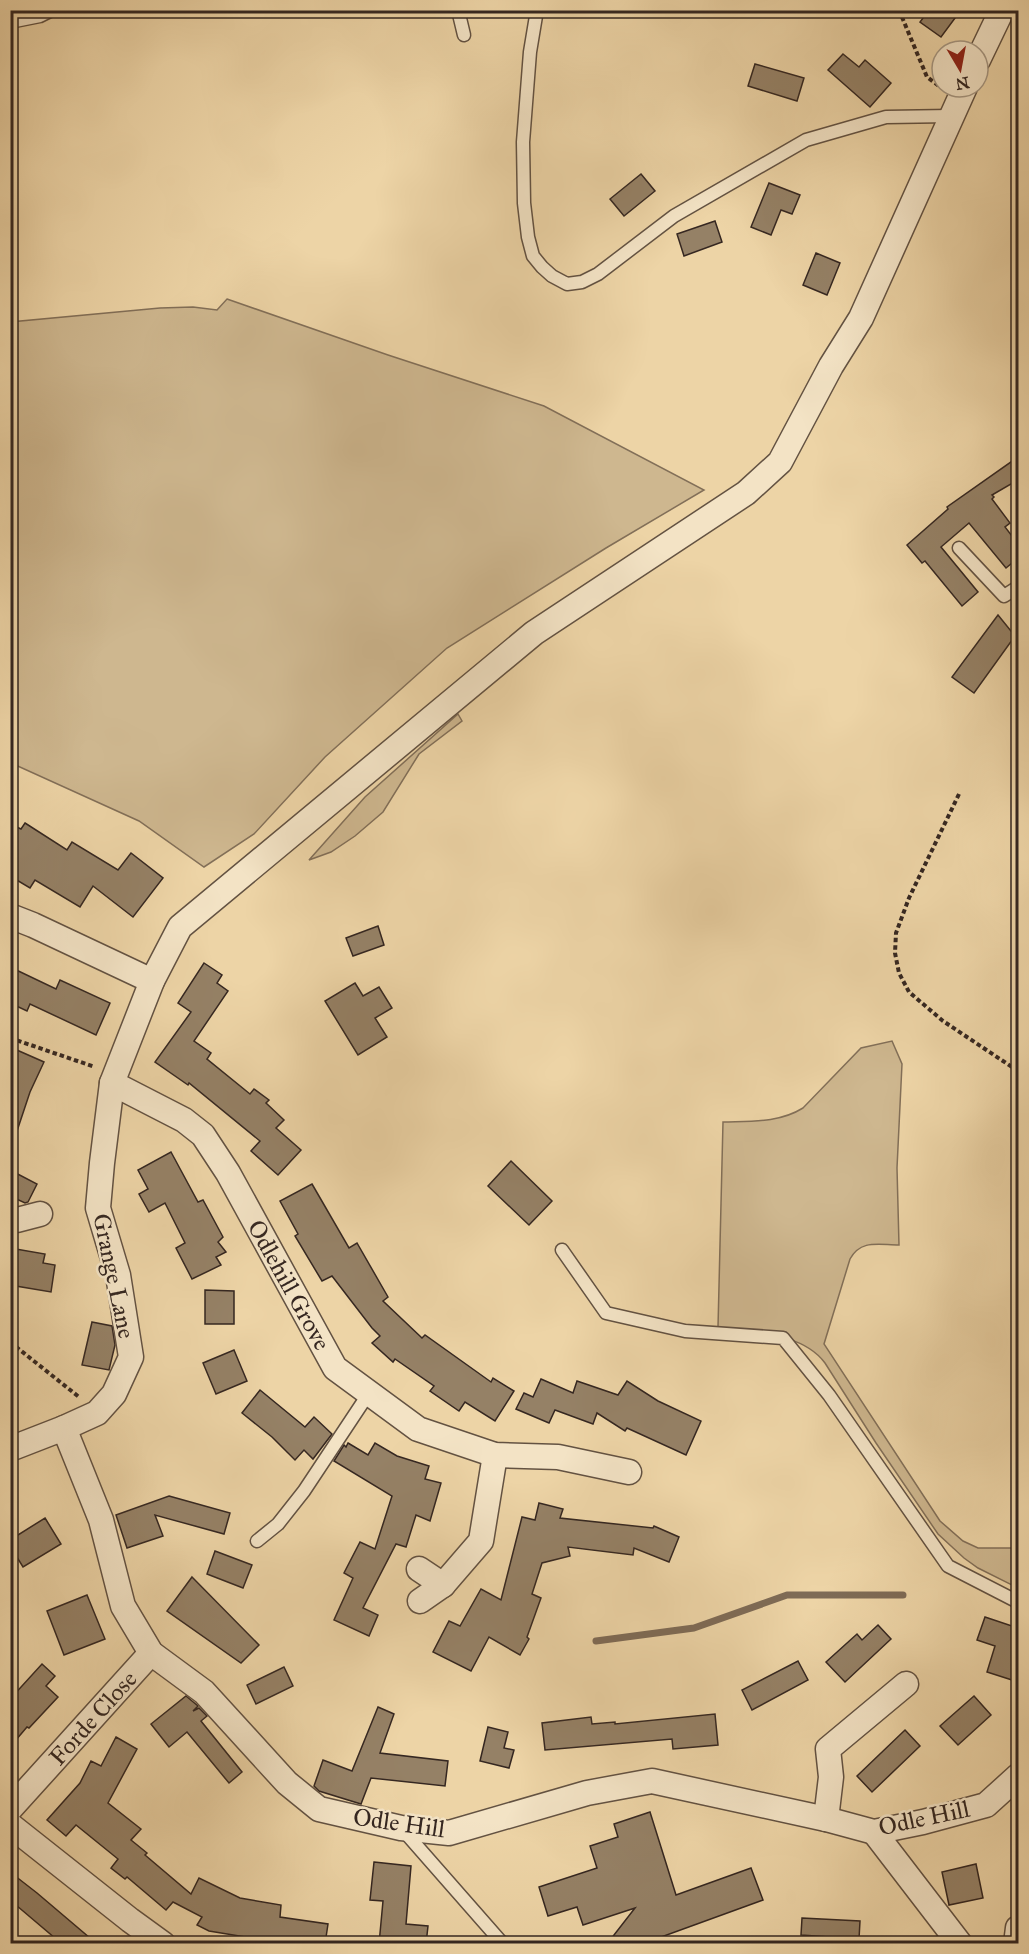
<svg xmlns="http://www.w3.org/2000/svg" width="1029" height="1954" font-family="'IM FELL Great Primer',serif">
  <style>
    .green { fill: #ceb78f; stroke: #826f58; stroke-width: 1.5 }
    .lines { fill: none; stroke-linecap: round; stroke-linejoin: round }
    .stream { stroke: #7e6b56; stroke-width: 7 }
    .building { fill: #958166; stroke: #352721; stroke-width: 1.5 }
    .service-casing { stroke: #635242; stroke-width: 15 }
    .minor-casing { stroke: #635242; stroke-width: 27 }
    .path { stroke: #352721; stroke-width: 4; stroke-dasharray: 4.5 3; stroke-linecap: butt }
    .service { stroke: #f3e3c5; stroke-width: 12 }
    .minor { stroke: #f3e3c5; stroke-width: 24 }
    .labels { text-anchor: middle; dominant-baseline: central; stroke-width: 5; stroke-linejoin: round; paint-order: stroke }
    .street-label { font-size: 24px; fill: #352721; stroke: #f3e3c5 }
  </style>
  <rect width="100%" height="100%" fill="#edd4a6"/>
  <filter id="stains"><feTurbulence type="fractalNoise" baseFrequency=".00333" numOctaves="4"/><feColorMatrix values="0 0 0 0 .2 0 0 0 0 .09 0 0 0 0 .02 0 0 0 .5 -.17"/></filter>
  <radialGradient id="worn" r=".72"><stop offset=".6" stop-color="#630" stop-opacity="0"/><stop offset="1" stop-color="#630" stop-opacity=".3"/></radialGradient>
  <g class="green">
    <path d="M 227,299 L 388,355 L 544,406 L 704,490 L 606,548 L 447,648 L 325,757 L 254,834 L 204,867 L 139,821 L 11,763 L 10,322 L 160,308 L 193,307 L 217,310 Z"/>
    <path d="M 458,714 L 462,721 L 419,754 L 383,812 L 355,836 L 331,852 L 309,860 L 365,797 Z"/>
    <path d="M 892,1041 L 902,1064 L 897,1168 L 899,1245 C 879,1245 861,1239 850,1259 L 824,1344 L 940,1521 L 963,1541 L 978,1548 L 1018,1548 L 1018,1588 L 978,1568 L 964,1558 L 938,1534 L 876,1443 L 825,1363 C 802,1332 753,1333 718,1327 L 723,1122 C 751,1121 779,1123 803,1108 L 861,1048 Z"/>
  </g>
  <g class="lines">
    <path class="stream" d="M 596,1641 L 694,1628 L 787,1595 L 903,1595"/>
  </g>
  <g class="building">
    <path d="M 929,10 L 961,10 L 941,37 L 920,22 Z"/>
    <path d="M 843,54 L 859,67 L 865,60 L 891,83 L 870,107 L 828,70 Z"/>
    <path d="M 755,64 L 804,78 L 797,101 L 748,86 Z"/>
    <path d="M 641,174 L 655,191 L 624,216 L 610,199 Z"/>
    <path d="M 769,183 L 800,195 L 792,214 L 781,210 L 771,235 L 751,227 Z"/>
    <path d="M 715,221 L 722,242 L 684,256 L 677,234 Z"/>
    <path d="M 816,253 L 840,263 L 827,295 L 803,285 Z"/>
    <path d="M 1018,457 L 1018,480 L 992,495 L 994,497 L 992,499 L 1010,523 L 1005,527 L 1018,544 L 1018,558 L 1006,568 L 969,523 L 941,547 L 978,592 L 962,606 L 925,561 L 922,563 L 907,545 L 948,509 L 947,507 Z"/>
    <path d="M 998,615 L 1015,636 L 974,693 L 952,677 Z"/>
    <path d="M 25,823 L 67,850 L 72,842 L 118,870 L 131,853 L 163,878 L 133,917 L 93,886 L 80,907 L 35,880 L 30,888 L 10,876 L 10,824 L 21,829 Z"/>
    <path d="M 378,926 L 384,945 L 353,956 L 346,938 Z"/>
    <path d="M 204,963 L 222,975 L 217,983 L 228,991 L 194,1041 L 211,1053 L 207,1059 L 250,1094 L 254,1089 L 269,1100 L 266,1103 L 284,1120 L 276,1128 L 301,1150 L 278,1175 L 251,1151 L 260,1141 L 189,1083 L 188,1085 L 155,1062 L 191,1012 L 178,1003 Z"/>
    <path d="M 10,967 L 56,989 L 60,980 L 110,1003 L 96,1035 L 30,1004 L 27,1011 L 10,1003 Z"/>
    <path d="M 355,983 L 363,996 L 379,987 L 392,1008 L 375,1018 L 387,1037 L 358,1055 L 325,1001 Z"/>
    <path d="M 10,1047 L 44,1062 L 30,1092 L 14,1140 L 10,1139 Z"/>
    <path d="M 171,1152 L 198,1202 L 203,1200 L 223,1237 L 218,1242 L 226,1252 L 216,1257 L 221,1265 L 192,1279 L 176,1248 L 185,1243 L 165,1203 L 149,1212 L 139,1194 L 148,1189 L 138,1170 Z"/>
    <path d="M 511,1161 L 552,1201 L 529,1225 L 488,1186 Z"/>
    <path d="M 10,1170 L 37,1184 L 28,1202 L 25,1203 L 10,1196 Z"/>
    <path d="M 312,1184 L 349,1248 L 357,1243 L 388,1297 L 383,1301 L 422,1338 L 425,1335 L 491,1382 L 493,1378 L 514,1391 L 495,1421 L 465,1402 L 459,1411 L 430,1391 L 434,1386 L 395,1359 L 393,1362 L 372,1343 L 380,1336 L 372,1328 L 332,1276 L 322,1281 L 295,1236 L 298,1234 L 280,1201 Z"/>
    <path d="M 10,1248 L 45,1254 L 43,1263 L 55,1265 L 51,1292 L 10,1285 Z"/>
    <path d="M 205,1290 L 234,1291 L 234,1324 L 205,1324 Z"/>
    <path d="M 92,1322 L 112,1326 L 115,1345 L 109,1370 L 82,1365 Z"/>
    <path d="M 234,1350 L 247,1381 L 216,1394 L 203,1363 Z"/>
    <path d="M 541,1379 L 573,1393 L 577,1381 L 618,1395 L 627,1381 L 658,1401 L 701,1421 L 686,1455 L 627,1428 L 625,1431 L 597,1413 L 593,1424 L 555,1410 L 549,1423 L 516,1409 L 524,1393 L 533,1397 Z"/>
    <path d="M 260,1390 L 305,1427 L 314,1417 L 332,1434 L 313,1459 L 304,1450 L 295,1460 L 272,1437 L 242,1413 Z"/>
    <path d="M 348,1443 L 368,1455 L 375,1443 L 397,1456 L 429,1466 L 425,1479 L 441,1483 L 430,1521 L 416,1515 L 406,1547 L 396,1544 L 363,1608 L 378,1615 L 369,1636 L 334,1620 L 353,1578 L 344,1573 L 360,1542 L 375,1549 L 392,1496 L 334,1461 L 344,1445 L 346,1447 Z"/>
    <path d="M 169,1496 L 230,1513 L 224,1534 L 155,1515 L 163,1536 L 127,1548 L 116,1515 Z"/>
    <path d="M 539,1503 L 563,1509 L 560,1518 L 653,1528 L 654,1526 L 679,1537 L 669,1562 L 634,1548 L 633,1555 L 568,1547 L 570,1556 L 542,1563 L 532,1594 L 541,1598 L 527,1637 L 529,1639 L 520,1655 L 489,1637 L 471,1671 L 433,1652 L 449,1621 L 460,1626 L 481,1589 L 501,1600 L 522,1517 L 535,1520 Z"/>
    <path d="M 45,1518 L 61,1544 L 23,1567 L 10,1546 L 10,1540 Z"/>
    <path d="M 215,1551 L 252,1565 L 243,1588 L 207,1574 Z"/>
    <path d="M 192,1577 L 259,1645 L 241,1663 L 167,1611 Z"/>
    <path d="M 87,1595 L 105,1639 L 64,1655 L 47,1611 Z"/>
    <path d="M 985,1617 L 1018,1628 L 1018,1660 L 1012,1680 L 987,1672 L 995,1646 L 977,1640 Z"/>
    <path d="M 878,1625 L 891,1639 L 845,1682 L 826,1662 L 857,1634 L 862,1640 Z"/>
    <path d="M 798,1661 L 808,1680 L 752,1710 L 742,1690 Z"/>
    <path d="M 42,1664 L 55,1676 L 46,1686 L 58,1697 L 29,1728 L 27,1727 L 10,1747 L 11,1698 Z"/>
    <path d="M 284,1667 L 293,1686 L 256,1704 L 247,1685 Z"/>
    <path d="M 186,1696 L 198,1706 L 193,1711 L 199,1708 L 207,1716 L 201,1721 L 242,1772 L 229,1783 L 187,1732 L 169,1747 L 151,1724 Z"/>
    <path d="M 974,1696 L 991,1715 L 958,1745 L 940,1726 Z"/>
    <path d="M 378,1707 L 394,1714 L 380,1753 L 448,1761 L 445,1786 L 371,1778 L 361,1804 L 319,1791 L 314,1786 L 323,1760 L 352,1771 Z"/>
    <path d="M 715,1714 L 718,1745 L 673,1749 L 672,1739 L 545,1750 L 542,1723 L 591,1717 L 592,1724 L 615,1722 L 615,1724 Z"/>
    <path d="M 488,1727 L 508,1732 L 504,1748 L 514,1750 L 509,1768 L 480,1761 Z"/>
    <path d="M 905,1730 L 920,1746 L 872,1792 L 857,1776 Z"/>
    <path d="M 116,1737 L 137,1749 L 108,1803 L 141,1829 L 131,1840 L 147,1853 L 145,1855 L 191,1894 L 199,1878 L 240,1898 L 281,1905 L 280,1917 L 328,1924 L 325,1944 L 257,1944 L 258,1939 L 209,1931 L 197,1925 L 202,1917 L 173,1902 L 166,1910 L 127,1877 L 125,1879 L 111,1868 L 118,1859 L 76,1825 L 66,1836 L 47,1820 L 80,1783 L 91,1761 L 101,1766 Z"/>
    <path d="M 650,1812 L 676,1895 L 751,1868 L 763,1900 L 642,1944 L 607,1944 L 635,1908 L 583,1925 L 577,1907 L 548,1916 L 539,1887 L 597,1868 L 590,1846 L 618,1837 L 614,1824 Z"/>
    <path d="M 374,1862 L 411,1866 L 406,1924 L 428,1926 L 426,1944 L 379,1944 L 383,1901 L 370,1900 Z"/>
    <path d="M 976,1864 L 983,1898 L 949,1905 L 942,1872 Z"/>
    <path d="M 10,1872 L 37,1893 L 97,1944 L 62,1944 L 10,1900 Z"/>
    <path d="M 802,1918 L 860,1921 L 859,1939 L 801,1935 Z"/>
  </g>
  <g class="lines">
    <defs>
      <g id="service">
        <path d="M 458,10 L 464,35"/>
        <path d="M 537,10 L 530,52 L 523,142 L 524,203 L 528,237 L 533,256 L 542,267 L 552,276 L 567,284 L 582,282 L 598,274 L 674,216 L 806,140 L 886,117 L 951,116"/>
        <path d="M 10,22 L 40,16 L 52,10"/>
        <path d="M 959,548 L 1004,596 L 1018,587"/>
        <path d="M 562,1250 L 606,1313 L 685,1331 L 783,1338 L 829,1395 L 948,1566 L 1018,1602"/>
        <path d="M 257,1541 L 278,1524 L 304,1491 L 369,1393"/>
        <path d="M 403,1830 L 503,1944"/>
      </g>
      <g id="minor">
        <path d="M 978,60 L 1002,10"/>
        <path d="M 10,916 L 33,925 L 152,981"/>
        <path d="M 112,1083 L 184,1120 L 203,1135 L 228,1173 L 335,1368 L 418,1429 L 495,1455 L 558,1457 L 629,1472"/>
        <path d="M 10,1219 L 17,1220 L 40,1214"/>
        <path d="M 64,1428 L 97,1413 L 114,1394 L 131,1357 L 118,1275 L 98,1208 L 102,1163 L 112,1083 L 152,981 L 180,927 L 534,633 L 746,493 L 780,462 L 831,366 L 861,318 L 965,87"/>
        <path d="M 10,1449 L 64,1428 L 101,1520 L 123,1606 L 151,1653 L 204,1692 L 287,1783 L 319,1809 L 401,1828 L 449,1833 L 587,1793 L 652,1781 L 826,1819 L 874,1832 L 923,1822 L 986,1805 L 1018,1776"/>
        <path d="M 419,1569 L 443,1585"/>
        <path d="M 420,1601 L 443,1585 L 481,1541 L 495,1455"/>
        <path d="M 10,1809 L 151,1653"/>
        <path d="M 826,1819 L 831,1777 L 828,1749 L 906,1684"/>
        <path d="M 10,1825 L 130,1920 L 163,1944"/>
        <path d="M 874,1832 L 960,1944"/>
        <path d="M 1016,1944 L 1018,1928"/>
      </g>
    </defs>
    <use href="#service" class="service-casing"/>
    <use href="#minor" class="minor-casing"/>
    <g class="path">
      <path d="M 899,10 L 927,77 L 939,86"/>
      <path d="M 959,794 L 909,898 L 896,933 L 895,953 L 899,973 L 909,992 L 943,1021 L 1018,1071"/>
      <path d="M 10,1038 L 95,1067"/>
      <path d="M 10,1342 L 79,1397"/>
    </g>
    <use href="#service" class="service"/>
    <use href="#minor" class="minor"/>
  </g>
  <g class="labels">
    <g class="street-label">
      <text transform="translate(114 1276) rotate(78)">Grange Lane</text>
      <text transform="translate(289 1285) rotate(61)">Odlehill Grove</text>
      <text transform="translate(93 1718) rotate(-48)">Forde Close</text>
      <text transform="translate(924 1818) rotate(-12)">Odle Hill</text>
      <text transform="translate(399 1823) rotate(8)">Odle Hill</text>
    </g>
  </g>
  <rect width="1029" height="1954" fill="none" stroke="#edd4a6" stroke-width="36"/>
  <rect x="12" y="12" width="1005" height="1930" fill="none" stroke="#352721" stroke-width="3"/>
  <rect x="18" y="18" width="993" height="1918" fill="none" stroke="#352721" stroke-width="1.5"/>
  <g transform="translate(960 69) rotate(170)"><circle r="28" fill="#f3e3c5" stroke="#a79883" stroke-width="1.5"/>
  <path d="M0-4.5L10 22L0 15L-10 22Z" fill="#8f2418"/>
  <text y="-9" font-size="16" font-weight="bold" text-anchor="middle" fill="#352721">N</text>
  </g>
  <rect width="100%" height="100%" filter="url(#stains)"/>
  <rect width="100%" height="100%" fill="url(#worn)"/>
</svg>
